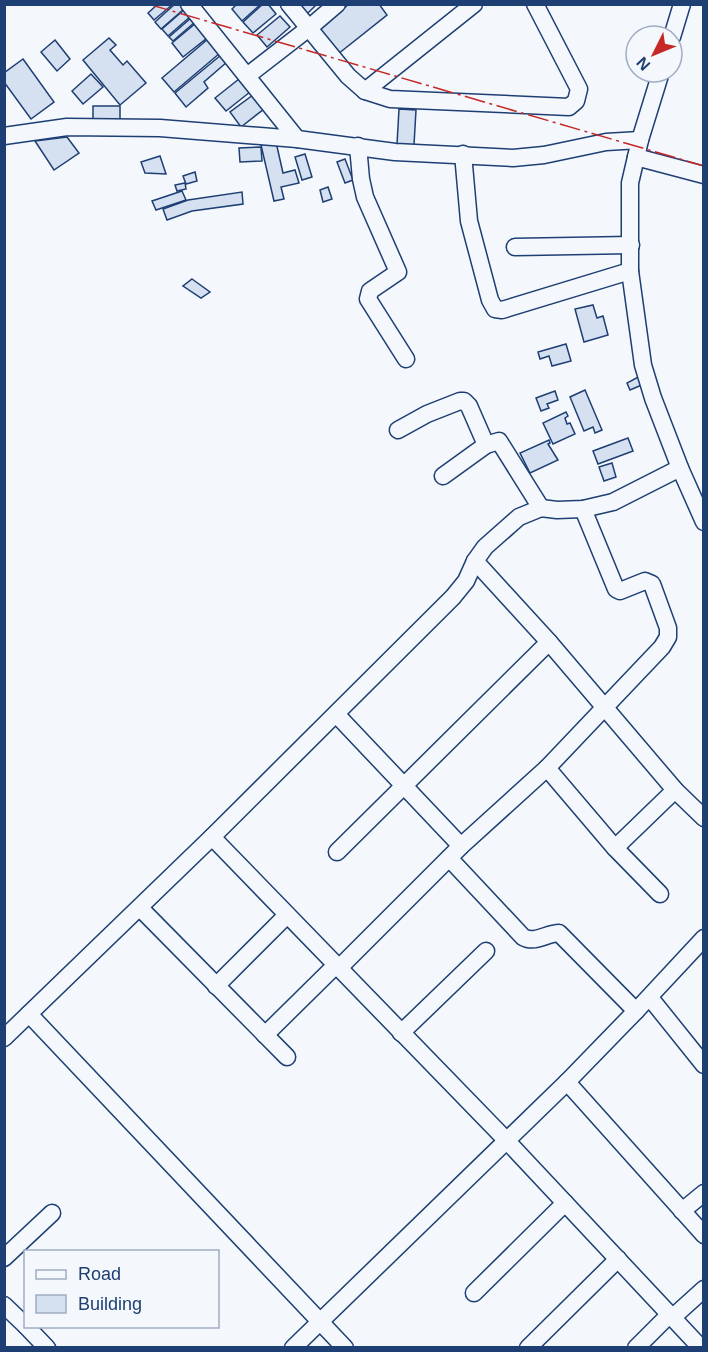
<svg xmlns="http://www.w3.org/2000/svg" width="708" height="1352" font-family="Helvetica,sans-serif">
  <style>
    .building { fill: #d5e0f0; stroke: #1d3f73; stroke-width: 1.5 }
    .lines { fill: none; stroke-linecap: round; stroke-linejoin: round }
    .minor-casing { stroke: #1d3f73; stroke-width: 19 }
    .minor { stroke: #f4f7fb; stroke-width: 16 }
    .power { stroke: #c62828; stroke-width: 1.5; stroke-dasharray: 21 4.5 3 4.5; stroke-linecap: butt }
  </style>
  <rect width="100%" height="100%" fill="#f4f7fb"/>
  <g class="building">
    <path d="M 158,4 L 173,4 L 154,20 L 148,13 Z"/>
    <path d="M 175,4 L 181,4 L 184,9 L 161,29 L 155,22 Z"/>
    <path d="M 237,4 L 261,4 L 242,21 L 232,9 Z"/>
    <path d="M 263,4 L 268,4 L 276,14 L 253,33 L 243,22 Z"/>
    <path d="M 297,4 L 317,4 L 306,15 Z"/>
    <path d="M 349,4 L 379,4 L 387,15 L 338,54 L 318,30 Z"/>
    <path d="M 185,9 L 191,16 L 168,36 L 162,29 Z"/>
    <path d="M 280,16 L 290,27 L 267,47 L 257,35 Z"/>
    <path d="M 191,18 L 195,22 L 173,41 L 169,37 Z"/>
    <path d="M 196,23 L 207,38 L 183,57 L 172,43 Z"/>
    <path d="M 109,38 L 116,45 L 110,50 L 123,65 L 127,61 L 146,83 L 120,105 L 83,60 Z"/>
    <path d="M 208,39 L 220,53 L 174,92 L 162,78 Z"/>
    <path d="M 55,40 L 70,59 L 57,71 L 41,52 Z"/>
    <path d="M 221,55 L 227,62 L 204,82 L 208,88 L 186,107 L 175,93 Z"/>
    <path d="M 23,59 L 54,102 L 31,119 L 4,82 L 4,73 Z"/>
    <path d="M 91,74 L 103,87 L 83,104 L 72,91 Z"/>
    <path d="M 239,79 L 250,92 L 226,111 L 215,98 Z"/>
    <path d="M 253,95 L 264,109 L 241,127 L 230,112 Z"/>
    <rect x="93" y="106" width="27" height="16"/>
    <path d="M 399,109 L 416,110 L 414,145 L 397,144 Z"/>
    <path d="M 67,137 L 79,153 L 54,170 L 35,141 Z"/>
    <path d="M 276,142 L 283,173 L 295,170 L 299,183 L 281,187 L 284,199 L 274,201 L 261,145 Z"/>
    <path d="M 261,147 L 262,161 L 240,162 L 239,148 Z"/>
    <path d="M 305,154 L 312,177 L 302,180 L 295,157 Z"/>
    <path d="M 160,156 L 166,174 L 145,173 L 141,162 Z"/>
    <path d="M 345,159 L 353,180 L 345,183 L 337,162 Z"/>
    <path d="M 195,172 L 197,181 L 186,184 L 183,176 Z"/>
    <path d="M 185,183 L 186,189 L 177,191 L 175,185 Z"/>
    <path d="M 328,187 L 332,199 L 323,202 L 320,190 Z"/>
    <path d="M 182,191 L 186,200 L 156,210 L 152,201 Z"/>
    <path d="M 242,192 L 243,204 L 192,211 L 167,220 L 163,209 L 188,200 Z"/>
    <path d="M 192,279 L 210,292 L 201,298 L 183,286 Z"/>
    <path d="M 593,305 L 597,318 L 603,316 L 608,335 L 584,342 L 575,309 Z"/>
    <path d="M 566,344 L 571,361 L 552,366 L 549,356 L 540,359 L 538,352 Z"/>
    <path d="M 640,376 L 644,384 L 630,390 L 627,383 Z"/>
    <path d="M 585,390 L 602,430 L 595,433 L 593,427 L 584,431 L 570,397 Z"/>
    <path d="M 555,391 L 558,400 L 547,404 L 549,408 L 541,411 L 536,398 Z"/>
    <path d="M 566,412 L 568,416 L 565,418 L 567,424 L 570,423 L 575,434 L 553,444 L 543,423 Z"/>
    <path d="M 628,438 L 633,451 L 598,464 L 593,451 Z"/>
    <path d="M 549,440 L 550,443 L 548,444 L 558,460 L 530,473 L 520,453 Z"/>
    <path d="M 612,463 L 616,477 L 604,481 L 599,467 Z"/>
  </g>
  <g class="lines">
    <defs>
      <g id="minor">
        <path d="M 189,4 L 297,139"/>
        <path d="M 289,4 L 348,76 L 365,91 L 390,99 L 569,107 L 576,101 L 579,89 L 535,4"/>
        <path d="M 672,37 L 682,4"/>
        <path d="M 661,72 L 640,140 L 630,183 L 630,271 L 643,365 L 653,398 L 680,468 L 704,522"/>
        <path d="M 247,76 L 309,28 L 337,4"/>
        <path d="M 365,91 L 474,4"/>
        <path d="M 4,136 L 67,127 L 160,128 L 297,139 L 395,152 L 513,158 L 544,155 L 606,142 L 640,140"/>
        <path d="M 358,146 L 361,179 L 365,197 L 398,272 L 370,291 L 368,299 L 406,359"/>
        <path d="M 463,154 L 469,221 L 490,300 L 495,309 L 502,310 L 630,271"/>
        <path d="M 636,157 L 704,175"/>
        <path d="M 515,247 L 631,245"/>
        <path d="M 398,430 L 427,414 L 460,401 L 464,401 L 469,406 L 486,445"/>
        <path d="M 443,476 L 486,445 L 499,441 L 541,508"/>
        <path d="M 475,561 L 549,642 L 675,790 L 704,818"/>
        <path d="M 336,714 L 461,846"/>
        <path d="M 547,768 L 615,848 L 660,894"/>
        <path d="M 212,837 L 507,1141 L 701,1348"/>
        <path d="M 615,848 L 675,790"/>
        <path d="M 337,852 L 549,642"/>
        <path d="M 449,858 L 523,937 C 535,944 547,933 559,933 L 636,1011"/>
        <path d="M 140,908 L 287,1057"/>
        <path d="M 339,968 L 461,846 L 547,768 L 662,647 L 668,637 L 668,628 L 652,584 L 645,581 L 620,591 L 616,589 L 583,509"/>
        <path d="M 216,986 L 287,915"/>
        <path d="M 651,999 L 704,1065"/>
        <path d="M 29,1014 L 345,1348"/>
        <path d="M 401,1033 L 486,951"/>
        <path d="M 265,1035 L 336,965"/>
        <path d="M 4,1038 L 212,837 L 453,597 L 466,581 L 475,561 L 485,547 L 519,517 L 541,508 L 557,510 L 583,509 L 613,502 L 680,468"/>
        <path d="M 567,1082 L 704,1235"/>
        <path d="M 682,1211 L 704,1193"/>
        <path d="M 4,1258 L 52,1213"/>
        <path d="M 474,1293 L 565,1203"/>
        <path d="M 4,1305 L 26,1326"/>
        <path d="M 673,1317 L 704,1289"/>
        <path d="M 26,1326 L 47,1348"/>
        <path d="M 293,1348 L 567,1082 L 636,1011 L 704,938"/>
        <path d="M 528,1348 L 618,1259"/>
        <path d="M 636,1348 L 670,1314"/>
      </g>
    </defs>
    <use href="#minor" class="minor-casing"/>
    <use href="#minor" class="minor"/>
    <path class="power" d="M 148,4 L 704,166"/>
  </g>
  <rect width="708" height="1352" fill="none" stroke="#1d3f73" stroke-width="12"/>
  <rect x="24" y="1250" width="195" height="78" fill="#f4f7fb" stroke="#9eadc5" stroke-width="1.5"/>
  <rect x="36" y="1270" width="30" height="9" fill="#f4f7fb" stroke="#9eadc5" stroke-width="1.5"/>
  <text x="78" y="1280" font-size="18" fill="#1d3f73">Road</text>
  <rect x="36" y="1295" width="30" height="18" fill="#d5e0f0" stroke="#9eadc5" stroke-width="1.5"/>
  <text x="78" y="1310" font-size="18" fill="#1d3f73">Building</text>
  <g transform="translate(654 54) rotate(227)"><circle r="28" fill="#f4f7fb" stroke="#9eadc5" stroke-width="1.5"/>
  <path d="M0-4.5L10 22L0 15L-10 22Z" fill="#c62828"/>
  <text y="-9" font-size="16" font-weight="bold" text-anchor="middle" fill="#1d3f73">N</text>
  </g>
</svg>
